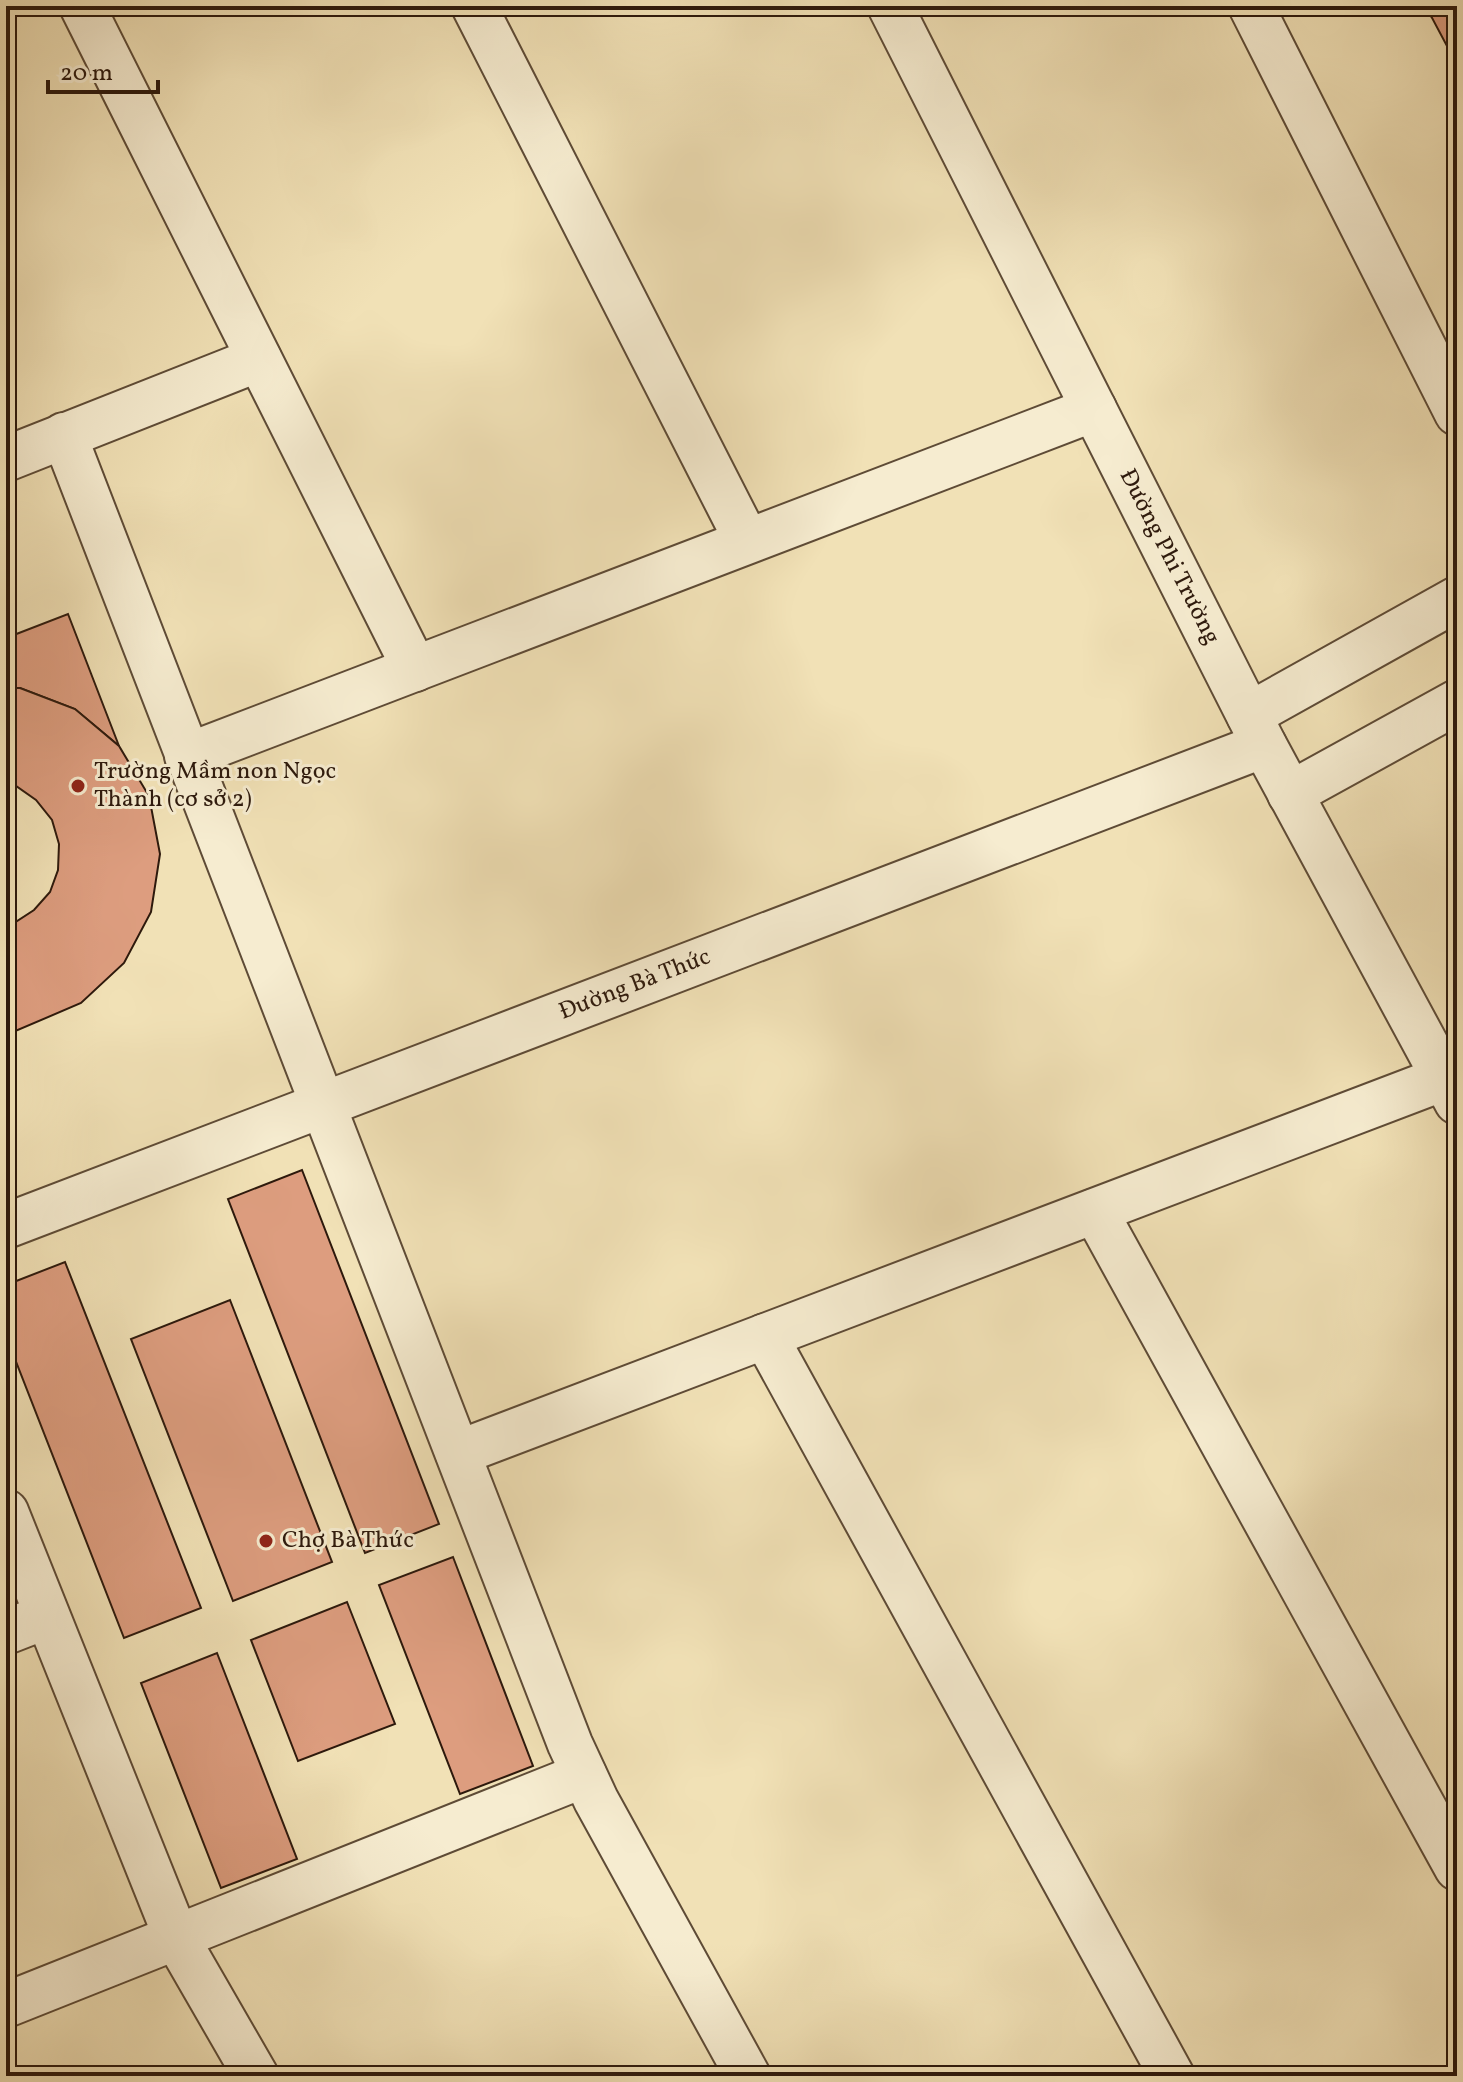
<svg xmlns="http://www.w3.org/2000/svg" width="1463" height="2082" font-family="Vollkorn,serif">
  <style>
    .building { fill: #dd9d7f; stroke: #2d190c; stroke-width: 2 }
    .lines { fill: none; stroke-linecap: round; stroke-linejoin: round }
    .minor-casing { stroke: #5e4b36; stroke-width: 48 }
    .minor { stroke: #f6ecd0; stroke-width: 44 }
    .poi-dot { fill: #8f2418; stroke: #f6ecd0; stroke-width: 3 }
    .labels { text-anchor: middle; dominant-baseline: central; stroke-width: 6; stroke-linejoin: round; paint-order: stroke }
    .street-label { font-size: 24px; fill: #2d190c; stroke: #f6ecd0 }
    .poi-label { font-size: 24px; fill: #2d190c; stroke: #f6ecd0; text-anchor: start }
  </style>
  <rect width="100%" height="100%" fill="#f1e1b6"/>
  <filter id="stains"><feTurbulence type="fractalNoise" baseFrequency=".0025" numOctaves="4"/><feColorMatrix values="0 0 0 0 .2 0 0 0 0 .09 0 0 0 0 .02 0 0 0 .5 -.17"/></filter>
  <radialGradient id="worn" r=".72"><stop offset=".6" stop-color="#630" stop-opacity="0"/><stop offset="1" stop-color="#630" stop-opacity=".3"/></radialGradient>
  <g class="building">
    <path d="M 1426,6 L 1448,6 L 1431,16 Z"/>
    <path d="M 1448,6 L 1457,6 L 1457,43 L 1448,48 L 1431,16 Z"/>
    <path d="M 1457,43 L 1457,66 L 1448,48 Z"/>
    <path d="M 68,614 L 119,746 L 75,709 L 20,688 L 12,688 L 6,674 L 6,638 Z"/>
    <path d="M 6,688 L 20,688 L 75,709 L 119,746 L 149,796 L 160,854 L 151,912 L 124,963 L 81,1003 L 6,1035 L 6,924 L 14,923 L 34,910 L 50,892 L 58,870 L 59,844 L 52,820 L 36,800 L 16,786 L 6,783 Z"/>
    <path d="M 302,1170 L 439,1524 L 365,1553 L 228,1199 Z"/>
    <path d="M 65,1262 L 201,1608 L 124,1638 L 6,1336 L 6,1285 Z"/>
    <path d="M 230,1300 L 332,1562 L 233,1601 L 131,1339 Z"/>
    <path d="M 453,1557 L 533,1766 L 460,1794 L 379,1585 Z"/>
    <path d="M 347,1602 L 395,1724 L 298,1761 L 251,1640 Z"/>
    <path d="M 217,1653 L 297,1859 L 221,1888 L 141,1683 Z"/>
  </g>
  <g class="lines">
    <defs>
      <g id="minor">
        <path d="M 82,6 L 415,669"/>
        <path d="M 474,6 L 747,541"/>
        <path d="M 890,6 L 1264,745 L 1457,1102"/>
        <path d="M 1251,6 L 1457,413"/>
        <path d="M 64,435 L 570,1744 L 596,1800 L 748,2076"/>
        <path d="M 6,459 L 259,359"/>
        <path d="M 1249,715 L 1457,599"/>
        <path d="M 187,756 L 1094,409"/>
        <path d="M 1290,794 L 1457,702"/>
        <path d="M 1095,1211 L 1457,1868"/>
        <path d="M 6,1226 L 1264,745"/>
        <path d="M 765,1336 L 1172,2076"/>
        <path d="M 458,1453 L 1444,1078"/>
        <path d="M 6,1512 L 177,1939 L 256,2076"/>
        <path d="M 6,1632 L 47,1616"/>
        <path d="M 6,2005 L 584,1775"/>
      </g>
    </defs>
    <use href="#minor" class="minor-casing"/>
    <use href="#minor" class="minor"/>
  </g>
  <g class="poi-dot">
    <circle cx="78" cy="786" r="8"/>
    <circle cx="266" cy="1541" r="8"/>
  </g>
  <g class="labels">
    <g class="street-label">
      <text transform="translate(1169 557) rotate(63)">Đường Phi Trường</text>
      <text transform="translate(635 985) rotate(-21)">Đường Bà Thức</text>
    </g>
    <g class="poi-label">
      <text x="94" y="772">Trường Mầm non Ngọc<tspan x="94" dy="28">Thành (cơ sở 2)</tspan></text>
      <text x="282" y="1541">Chợ Bà Thức</text>
    </g>
  </g>
  <rect width="1463" height="2082" fill="none" stroke="#f1e1b6" stroke-width="32"/>
  <rect x="8" y="8" width="1447" height="2066" fill="none" stroke="#2d190c" stroke-width="4"/>
  <rect x="16" y="16" width="1431" height="2050" fill="none" stroke="#2d190c" stroke-width="2"/>
  <path d="M48 80v12h110v-12" fill="none" stroke="#2d190c" stroke-width="4"/>
  <text x="60" y="80" font-size="24" fill="#2d190c" stroke="#f6ecd0" stroke-width="6" paint-order="stroke">20 m</text>
  <rect width="100%" height="100%" filter="url(#stains)"/>
  <rect width="100%" height="100%" fill="url(#worn)"/>
</svg>
